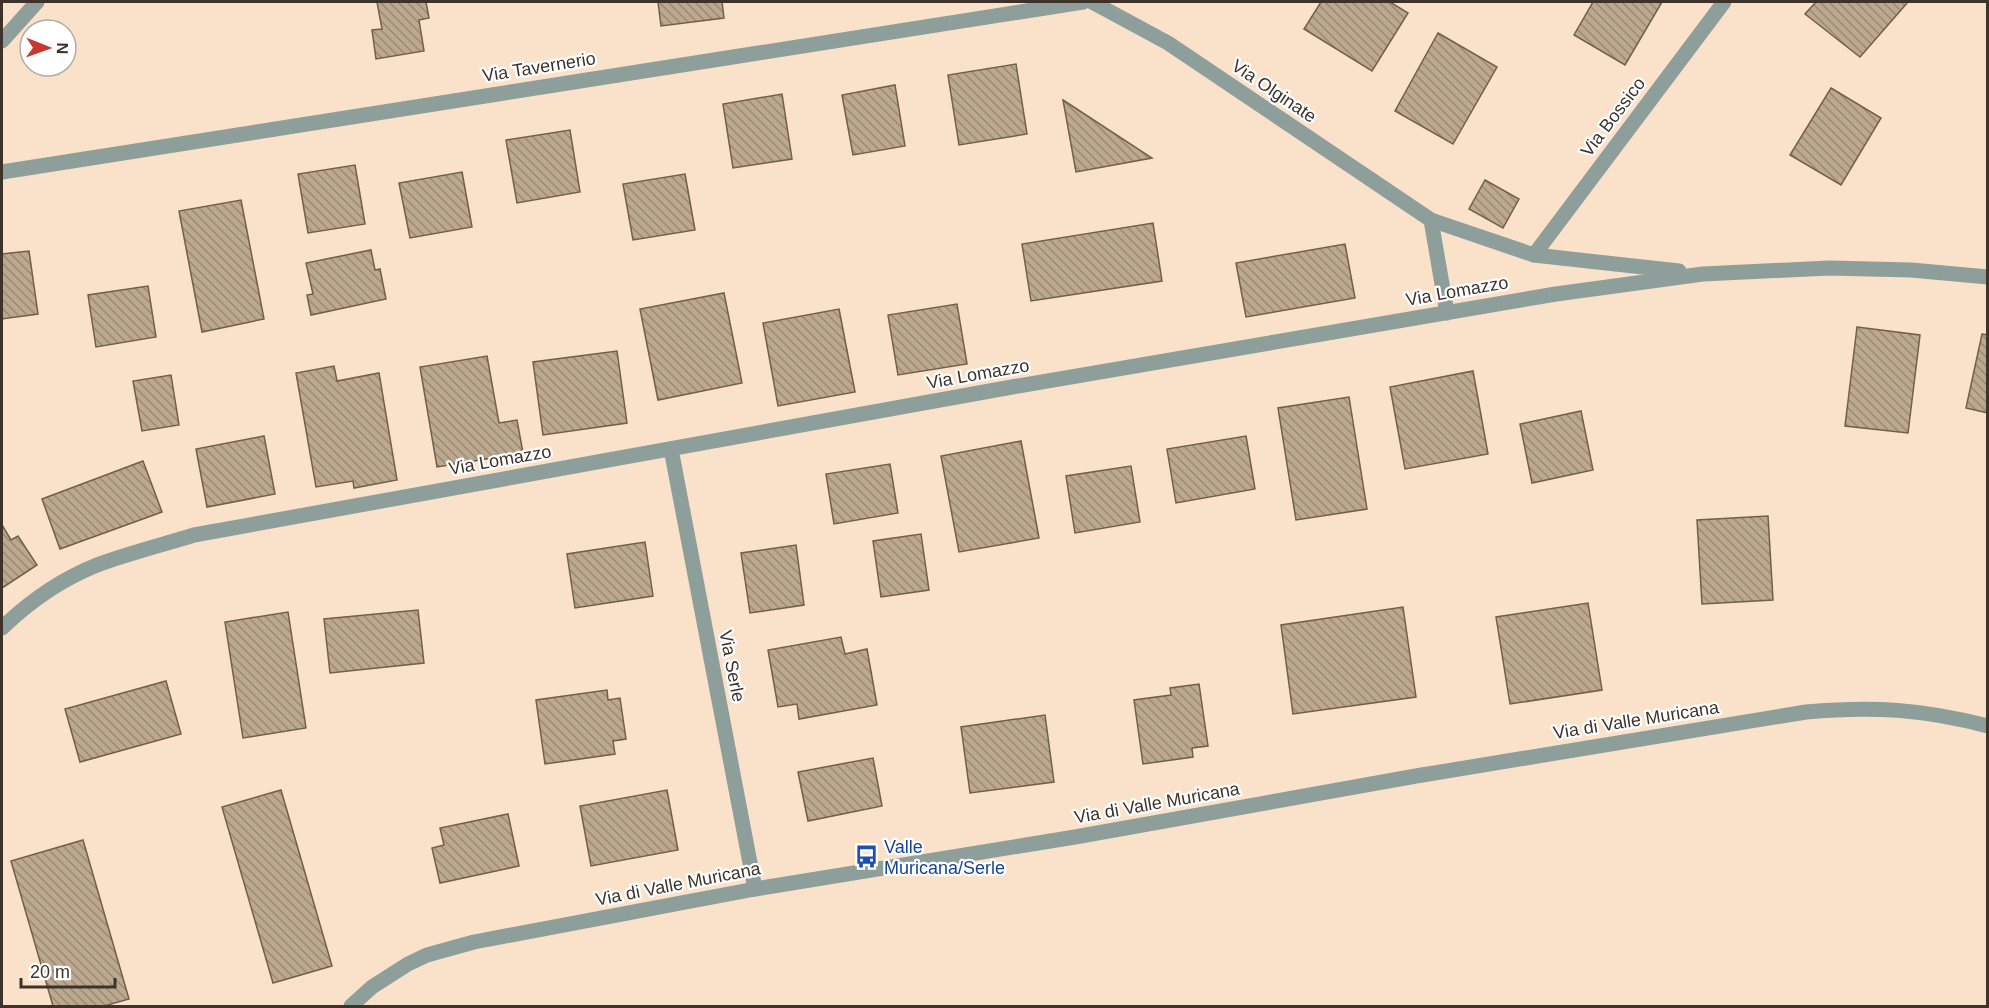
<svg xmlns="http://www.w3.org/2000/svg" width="1989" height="1008" font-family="Helvetica,sans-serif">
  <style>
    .building { fill: url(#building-back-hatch); stroke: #715f48; stroke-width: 1.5 }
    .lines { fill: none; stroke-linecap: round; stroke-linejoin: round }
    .minor { stroke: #8d9e9b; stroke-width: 15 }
    .tertiary { stroke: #8d9e9b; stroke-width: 15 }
    .labels { text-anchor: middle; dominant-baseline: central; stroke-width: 4.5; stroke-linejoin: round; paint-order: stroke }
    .street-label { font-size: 18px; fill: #3d332a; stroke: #fff }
    .transit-label { font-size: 18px; fill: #164399; stroke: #fff; text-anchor: start }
  </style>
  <defs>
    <pattern id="building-back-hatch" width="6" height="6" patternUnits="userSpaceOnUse" patternTransform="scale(1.5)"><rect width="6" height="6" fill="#bca88e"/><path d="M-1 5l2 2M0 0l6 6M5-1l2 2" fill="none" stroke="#9a8974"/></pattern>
  </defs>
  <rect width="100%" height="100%" fill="#fae1c9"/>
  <g class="building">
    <path d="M 377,2 L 426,2 L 429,18 L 419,20 L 424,51 L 376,59 L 372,30 L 382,29 Z"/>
    <path d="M 658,2 L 722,2 L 724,18 L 661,26 Z"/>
    <path d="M 1321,2 L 1390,2 L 1408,13 L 1372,71 L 1304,29 Z"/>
    <path d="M 1593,2 L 1662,2 L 1625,65 L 1574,35 Z"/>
    <path d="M 1816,2 L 1908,2 L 1860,57 L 1805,14 Z"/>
    <path d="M 1438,33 L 1497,67 L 1453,144 L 1395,111 Z"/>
    <path d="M 1016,64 L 1027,134 L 959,145 L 948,75 Z"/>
    <path d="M 895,85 L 905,146 L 853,155 L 842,95 Z"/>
    <path d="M 1831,88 L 1881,118 L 1841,185 L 1790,155 Z"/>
    <path d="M 782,94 L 792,159 L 733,168 L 723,104 Z"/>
    <path d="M 1063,100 L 1152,158 L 1076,172 Z"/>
    <path d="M 570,130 L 580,192 L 517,203 L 506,140 Z"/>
    <path d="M 355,165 L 365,224 L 308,233 L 298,174 Z"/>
    <path d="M 462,172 L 472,227 L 410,238 L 399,183 Z"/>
    <path d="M 685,174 L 695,230 L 633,240 L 623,184 Z"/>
    <path d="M 1485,180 L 1519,199 L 1503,228 L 1469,209 Z"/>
    <path d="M 241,200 L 264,319 L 202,332 L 179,211 Z"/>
    <path d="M 1153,223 L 1162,281 L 1031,301 L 1022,244 Z"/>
    <path d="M 1345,244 L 1355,298 L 1246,317 L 1236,263 Z"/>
    <path d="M 371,250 L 375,270 L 380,269 L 386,299 L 311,315 L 307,295 L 313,294 L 306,263 Z"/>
    <path d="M 29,251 L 38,314 L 2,319 L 2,254 Z"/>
    <path d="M 148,286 L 156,337 L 96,347 L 88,295 Z"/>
    <path d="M 724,293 L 742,383 L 658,400 L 640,309 Z"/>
    <path d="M 957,304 L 967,364 L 898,375 L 888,315 Z"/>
    <path d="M 839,309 L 855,392 L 778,406 L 763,323 Z"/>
    <path d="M 1857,327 L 1920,335 L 1908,433 L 1845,426 Z"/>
    <path d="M 1982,334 L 1988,335 L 1988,413 L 1966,408 Z"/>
    <path d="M 617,351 L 627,423 L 543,435 L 533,362 Z"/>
    <path d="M 487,356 L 499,423 L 517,420 L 523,453 L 437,467 L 420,367 Z"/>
    <path d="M 334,366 L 337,381 L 379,373 L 397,480 L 354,488 L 353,481 L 316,487 L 296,373 Z"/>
    <path d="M 1473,371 L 1488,454 L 1405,469 L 1390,387 Z"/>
    <path d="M 171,375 L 179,425 L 142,431 L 133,381 Z"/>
    <path d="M 1349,397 L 1367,509 L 1296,520 L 1278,408 Z"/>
    <path d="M 1581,411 L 1593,470 L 1532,483 L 1520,424 Z"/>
    <path d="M 264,436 L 275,494 L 207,507 L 196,449 Z"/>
    <path d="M 1246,436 L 1255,489 L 1176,503 L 1167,449 Z"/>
    <path d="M 1021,441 L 1039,538 L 959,552 L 941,456 Z"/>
    <path d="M 143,461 L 162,512 L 60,549 L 42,499 Z"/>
    <path d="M 890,464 L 898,513 L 834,524 L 826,474 Z"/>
    <path d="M 1131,466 L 1140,522 L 1075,533 L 1066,476 Z"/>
    <path d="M 1768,516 L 1773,600 L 1702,604 L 1697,520 Z"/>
    <path d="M 2,525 L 11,540 L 18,536 L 37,565 L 2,588 Z"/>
    <path d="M 921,534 L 929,590 L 881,597 L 873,541 Z"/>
    <path d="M 645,542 L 653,596 L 575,608 L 567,554 Z"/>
    <path d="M 796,545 L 804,605 L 750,613 L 741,553 Z"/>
    <path d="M 1588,603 L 1602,690 L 1510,704 L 1496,617 Z"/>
    <path d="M 1403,607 L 1416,697 L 1293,714 L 1281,625 Z"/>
    <path d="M 418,610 L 424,663 L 330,673 L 324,619 Z"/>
    <path d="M 288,612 L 306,728 L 243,738 L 225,622 Z"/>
    <path d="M 841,637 L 845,654 L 867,649 L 877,705 L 799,719 L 797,704 L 778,707 L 768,650 Z"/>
    <path d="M 166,681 L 181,734 L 80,762 L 65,709 Z"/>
    <path d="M 1199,684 L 1208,746 L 1192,748 L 1193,757 L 1143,764 L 1134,700 L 1171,695 L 1170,688 Z"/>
    <path d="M 607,690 L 608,700 L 620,698 L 626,739 L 613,741 L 615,754 L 545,764 L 536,700 Z"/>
    <path d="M 1045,715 L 1054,782 L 970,793 L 961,727 Z"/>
    <path d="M 873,758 L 882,806 L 808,821 L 798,772 Z"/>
    <path d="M 281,790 L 332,966 L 273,983 L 222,807 Z"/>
    <path d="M 667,790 L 678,850 L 591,866 L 580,806 Z"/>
    <path d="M 508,814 L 519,866 L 440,883 L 432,848 L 444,845 L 440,828 Z"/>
    <path d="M 83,840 L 129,999 L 104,1006 L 53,1006 L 11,861 Z"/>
  </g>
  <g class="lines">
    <g class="minor">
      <path d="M 1092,2 L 1168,43 L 1431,220 L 1447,313"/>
      <path d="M 2,41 L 37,2"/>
      <path d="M 2,172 L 1083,2"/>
      <path d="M 1431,220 L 1534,255 L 1679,271"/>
      <path d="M 1534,255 L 1724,2"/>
      <path d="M 671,449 L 755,889"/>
      <path d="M 2,628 C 29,602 62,579 97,565 C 129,553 162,545 194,535 L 1012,387 L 1556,294 L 1703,274 L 1829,268 L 1911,270 L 1988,277"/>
    </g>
    <path class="tertiary" d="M 351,1006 L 372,987 L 408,964 L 427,955 L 474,942 L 755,889 L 1075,837 L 1416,776 L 1806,712 C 1873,706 1922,709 1988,726"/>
  </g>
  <defs>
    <symbol id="bus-bare" viewBox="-9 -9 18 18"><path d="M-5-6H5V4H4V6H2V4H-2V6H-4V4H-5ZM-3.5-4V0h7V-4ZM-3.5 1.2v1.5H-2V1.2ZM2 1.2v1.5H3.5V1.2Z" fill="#1a4fb4" stroke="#fff" stroke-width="2.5" paint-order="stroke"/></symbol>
  </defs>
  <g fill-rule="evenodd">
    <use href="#bus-bare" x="850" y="840" width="33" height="33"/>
  </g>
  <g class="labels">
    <g class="street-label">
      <text transform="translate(539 67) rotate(-9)">Via Tavernerio</text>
      <text transform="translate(1274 91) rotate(34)">Via Olginate</text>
      <text transform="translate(1613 117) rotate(-53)">Via Bossico</text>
      <text transform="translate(1457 291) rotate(-10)">Via Lomazzo</text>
      <text transform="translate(978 374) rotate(-10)">Via Lomazzo</text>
      <text transform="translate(500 460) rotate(-10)">Via Lomazzo</text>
      <text transform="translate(732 666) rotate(79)">Via Serle</text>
      <text transform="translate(1636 720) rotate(-9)">Via di Valle Muricana</text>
      <text transform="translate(1157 803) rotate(-10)">Via di Valle Muricana</text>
      <text transform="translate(678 884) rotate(-11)">Via di Valle Muricana</text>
    </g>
    <g class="transit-label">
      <text x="884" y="847">Valle<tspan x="884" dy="21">Muricana/Serle</tspan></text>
    </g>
  </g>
  <rect width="1989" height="1008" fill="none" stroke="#3d332a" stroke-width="6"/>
  <g transform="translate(48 48) rotate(91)"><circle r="28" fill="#ffffff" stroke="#b1adaa" stroke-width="1.5"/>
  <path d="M0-4.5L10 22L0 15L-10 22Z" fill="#c6392c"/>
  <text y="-9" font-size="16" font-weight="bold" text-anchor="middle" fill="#3d332a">N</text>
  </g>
  <path d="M21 978v9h94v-9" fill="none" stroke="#3d332a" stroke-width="3"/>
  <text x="30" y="978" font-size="18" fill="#3d332a" stroke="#ffffff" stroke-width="4.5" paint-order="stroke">20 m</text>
</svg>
